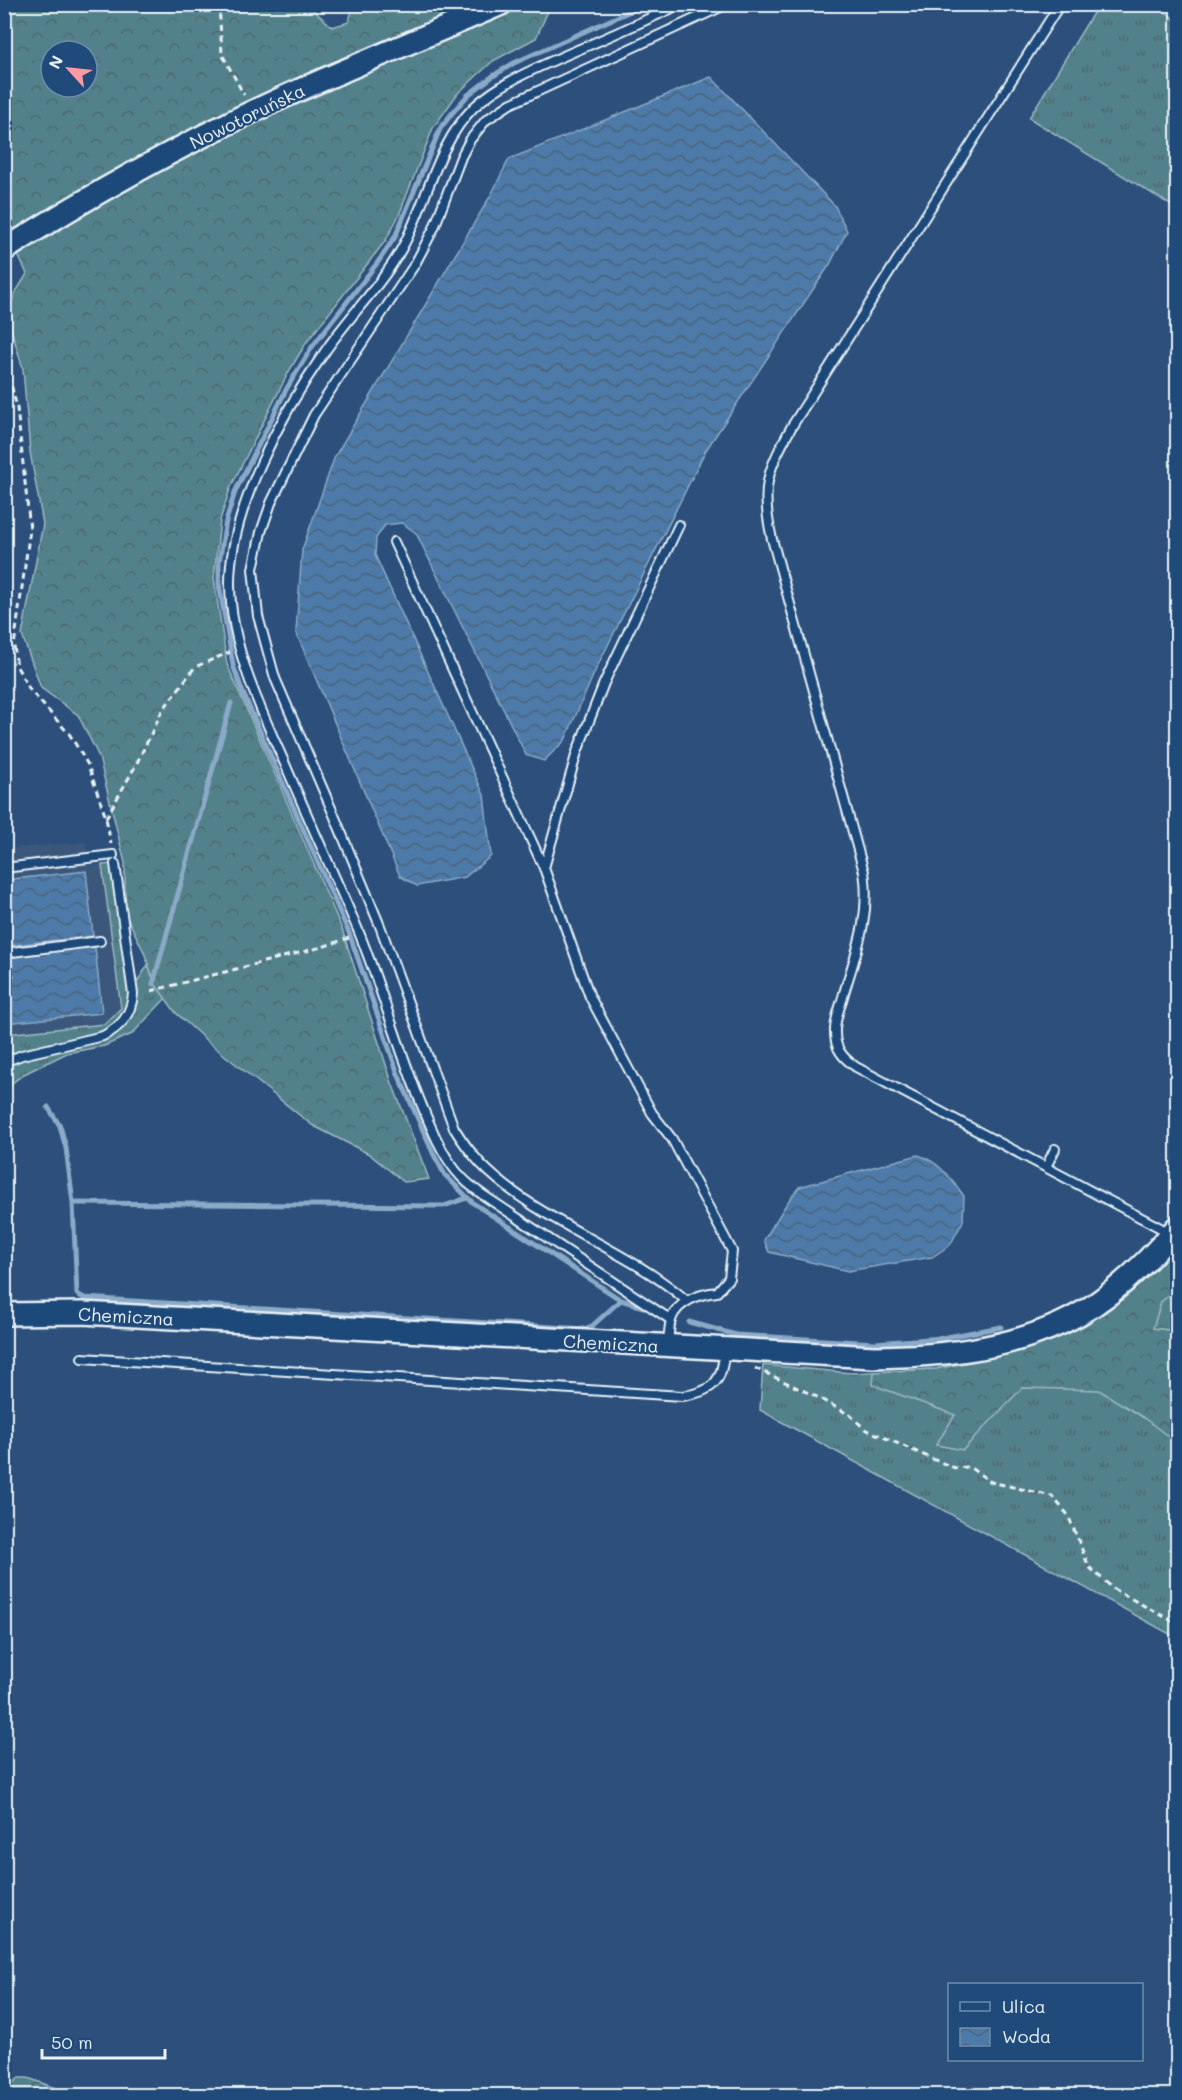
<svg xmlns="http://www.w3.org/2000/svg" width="1182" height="2100" font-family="Mali,sans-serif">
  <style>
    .built { fill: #3b587c }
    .grass { fill: url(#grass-tufts); stroke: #9eb9c2; stroke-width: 1.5 }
    .forest { fill: url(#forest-crowns); stroke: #9eb9c2; stroke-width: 1.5; fill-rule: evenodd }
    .water { fill: url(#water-waves); stroke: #8baac8; stroke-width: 1.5 }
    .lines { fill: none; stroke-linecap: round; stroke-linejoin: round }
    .stream { stroke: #8baac8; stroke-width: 5 }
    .lane-casing { stroke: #e8f1f8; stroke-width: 12 }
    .secondary-casing { stroke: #e8f1f8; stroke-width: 26 }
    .path { stroke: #e8f1f8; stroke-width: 3; stroke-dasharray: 6 4.5; stroke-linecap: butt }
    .lane { stroke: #1f4a7a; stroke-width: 8 }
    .secondary { stroke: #1f4a7a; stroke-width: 21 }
    .labels { text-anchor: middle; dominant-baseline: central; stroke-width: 4.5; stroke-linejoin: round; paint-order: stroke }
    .street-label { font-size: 18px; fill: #e8f1f8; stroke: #1f4a7a }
  </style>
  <defs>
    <pattern id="grass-tufts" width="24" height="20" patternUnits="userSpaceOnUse" patternTransform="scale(1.5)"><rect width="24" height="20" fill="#53818b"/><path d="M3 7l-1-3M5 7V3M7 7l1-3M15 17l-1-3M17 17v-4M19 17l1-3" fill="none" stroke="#4d676e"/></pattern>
    <pattern id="forest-crowns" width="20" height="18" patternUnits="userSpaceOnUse" patternTransform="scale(1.5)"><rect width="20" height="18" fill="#53818b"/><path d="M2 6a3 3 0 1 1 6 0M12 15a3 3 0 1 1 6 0" fill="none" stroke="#4d676e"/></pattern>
    <pattern id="water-waves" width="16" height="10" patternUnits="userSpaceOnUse" patternTransform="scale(1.5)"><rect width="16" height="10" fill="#4d7aa8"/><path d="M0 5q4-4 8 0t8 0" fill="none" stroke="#4a647e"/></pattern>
  </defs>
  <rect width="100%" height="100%" fill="#2c507b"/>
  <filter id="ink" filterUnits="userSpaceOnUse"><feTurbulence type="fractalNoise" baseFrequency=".0167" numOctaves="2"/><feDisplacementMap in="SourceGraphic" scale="12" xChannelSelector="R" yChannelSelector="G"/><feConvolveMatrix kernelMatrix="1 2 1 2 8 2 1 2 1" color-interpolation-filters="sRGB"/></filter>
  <g filter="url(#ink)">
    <path class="built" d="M 86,842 L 88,866 L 102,865 L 121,1008 L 105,1024 L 5,1034 L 5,849 Z"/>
    <g class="grass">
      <path d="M 1098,5 L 1157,5 L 1177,21 L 1177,209 L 1029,118 Z"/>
      <path d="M 112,864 L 127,982 L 129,985 L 135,985 L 148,965 L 155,984 L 166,998 L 132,1034 L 104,1046 L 67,1053 L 24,1074 L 11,1084 L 7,1097 L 5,1115 L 5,1034 L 105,1024 L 121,1008 L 102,865 Z"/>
      <path d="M 1177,1241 L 1177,1638 L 760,1410 L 763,1365 L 852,1373 L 936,1369 L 1019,1351 L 1077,1328 L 1123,1297 L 1162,1260 Z"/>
    </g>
    <g class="forest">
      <path d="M 5,5 L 308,5 L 332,27 L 349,22 L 353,5 L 547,5 L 549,9 L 536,38 L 493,61 L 458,93 L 433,128 L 399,215 L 386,240 L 306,343 L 288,373 L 230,489 L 220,520 L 214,578 L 227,664 L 342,929 L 392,1083 L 429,1179 L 404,1182 L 369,1154 L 312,1125 L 208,1042 L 176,1013 L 155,984 L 144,952 L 125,913 L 125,863 L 99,757 L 78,715 L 41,688 L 22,635 L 43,524 L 30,452 L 23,369 L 7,315 L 14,295 L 27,274 L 5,227 ZM 51,51 L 87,51 L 87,87 L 51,87 Z"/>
      <path d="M 1177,1241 L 1177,1289 L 1161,1302 L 1153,1328 L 1177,1331 L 1177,1443 L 1144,1418 L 1099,1390 L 1022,1388 L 963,1450 L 936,1445 L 955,1415 L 873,1385 L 874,1372 L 936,1369 L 1019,1351 L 1077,1328 L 1123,1297 L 1162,1260 Z"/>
      <path d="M 19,2078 L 28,2078 L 74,2095 L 5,2095 L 5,2089 Z"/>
    </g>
    <g class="water">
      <path d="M 711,77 L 835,206 L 847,231 L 830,264 L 706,450 L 596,669 L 565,740 L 544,761 L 526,755 L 416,533 L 402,523 L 385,525 L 376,538 L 375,555 L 484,795 L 491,856 L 465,877 L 417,886 L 400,876 L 296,632 L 302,550 L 335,456 L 491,195 L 509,159 Z"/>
      <path d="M 86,871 L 93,936 L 5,946 L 5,880 Z"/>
      <path d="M 95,947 L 102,1013 L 5,1023 L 5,957 Z"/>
      <path d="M 918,1155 C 940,1162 950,1178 964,1196 L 963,1221 L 950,1245 L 932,1257 L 848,1271 L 769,1252 L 764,1240 L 787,1203 L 799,1187 Z"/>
    </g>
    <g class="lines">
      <g class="stream">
        <path d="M 153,984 L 231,703"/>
        <path d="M 48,1107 L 60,1126 L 66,1148 L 73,1203 L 77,1294 L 84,1298 L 584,1329 L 592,1326 L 621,1300"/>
        <path d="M 73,1203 L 444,1206 L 467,1198"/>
        <path d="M 643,1307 L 621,1300 L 473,1203 L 445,1175 L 434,1155 L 398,1074 L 349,933 L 243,693 L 233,665 L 219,584 L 219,562 L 226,521 L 235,492 L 287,388 L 312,347 L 378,262 L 395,237 L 440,129 L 453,112 L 468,95 L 493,76 L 514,63 L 646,4"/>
        <path d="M 689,1322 L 736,1335 L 875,1343 L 942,1338 L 1001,1327"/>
      </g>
      <defs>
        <g id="lane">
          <path d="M 1060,4 L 792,426 C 767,471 760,488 772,539 L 864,872 C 871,915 856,953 844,993 C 841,1006 834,1020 835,1033 C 835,1049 843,1058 856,1067 L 1170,1233"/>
          <path d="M 394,542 L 544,868 L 590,997 L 652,1113 L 672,1139 L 732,1251 L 729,1278 L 717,1292 C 700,1294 677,1301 671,1320 C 669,1327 669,1336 668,1344"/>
          <path d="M 4,868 L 113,855"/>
          <path d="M 544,868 L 577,752 L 604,683 L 679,525"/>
          <path d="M 4,953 L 100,941"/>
          <path d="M 4,1062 L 22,1055 L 103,1036 C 121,1027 131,1015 133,994 L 115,864"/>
          <path d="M 1046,1167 L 1055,1149"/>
          <path d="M 687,1301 C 626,1248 538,1222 481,1164 C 471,1153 462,1141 454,1128 L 380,926 L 334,815 L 275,678 L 258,616 L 253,569 L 261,532 L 271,503 L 314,415 L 415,264 L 434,228 L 461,157 L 470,140 L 486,120 L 510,104 L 727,4"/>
          <path d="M 671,1320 L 483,1195 C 473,1188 464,1181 456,1171 C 440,1151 430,1125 420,1101 C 397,1045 381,986 358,930 C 334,875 309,820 285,764 C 260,708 231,648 230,585 C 229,511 282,413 324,353 C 348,317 381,286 402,248 C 427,203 436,145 474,107 C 502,81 541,66 575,51 C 611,36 646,20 681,4"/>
          <path d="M 82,1358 L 682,1396 C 713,1392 723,1381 724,1351"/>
        </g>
        <g id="secondary">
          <path d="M 4,250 C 94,193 187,141 284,97 C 355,65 429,35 501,4"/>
          <path d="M 4,1314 L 82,1313 L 874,1357 C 938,1356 1004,1350 1062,1323 C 1108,1302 1146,1264 1178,1226"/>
        </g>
      </defs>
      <use href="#lane" class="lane-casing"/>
      <use href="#secondary" class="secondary-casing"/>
      <g class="path">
        <path d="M 219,4 L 222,54 L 244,95"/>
        <path d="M 4,356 L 17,408 L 30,529 L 14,646 L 17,667 L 30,690 L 70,735 L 88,765 L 106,818 L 111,844"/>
        <path d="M 106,818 L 136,765 L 162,711 L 195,667 L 230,652"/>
        <path d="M 11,964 L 13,977"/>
        <path d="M 151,991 L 322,947 L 349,938"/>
        <path d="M 755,1368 L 815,1396 L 850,1415 L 865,1429 L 935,1460 L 955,1468 L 969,1467 L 991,1482 L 1052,1496 L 1068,1515 L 1089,1567 L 1115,1590 L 1178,1624"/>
      </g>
      <use href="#lane" class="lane"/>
      <use href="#secondary" class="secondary"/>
    </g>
  </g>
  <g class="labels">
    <g class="street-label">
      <text transform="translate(247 116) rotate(-26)">Nowotoruńska</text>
      <text transform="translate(126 1316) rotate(3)">Chemiczna</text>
      <text transform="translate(611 1343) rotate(3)">Chemiczna</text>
    </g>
  </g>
  <rect width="1182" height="2100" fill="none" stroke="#1f4a7a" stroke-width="24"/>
  <rect x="12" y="12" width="1158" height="2076" fill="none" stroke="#e8f1f8" stroke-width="2" filter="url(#ink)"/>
  <rect x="948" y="1983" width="195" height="78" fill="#1f4a7a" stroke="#6f8dac" stroke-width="1.5"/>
  <rect x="960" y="2002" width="30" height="9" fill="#1f4a7a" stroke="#6f8dac" stroke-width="1.5"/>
  <text x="1002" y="2013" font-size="18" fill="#e8f1f8">Ulica</text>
  <rect x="960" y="2028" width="30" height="18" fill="url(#water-waves)" stroke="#6f8dac" stroke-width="1.5"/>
  <text x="1002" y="2043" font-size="18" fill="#e8f1f8">Woda</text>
  <g transform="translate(69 69) rotate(297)"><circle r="28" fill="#1f4a7a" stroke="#6f8dac" stroke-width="1.5"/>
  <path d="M0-4.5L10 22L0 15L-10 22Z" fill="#ff9aa2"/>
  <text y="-9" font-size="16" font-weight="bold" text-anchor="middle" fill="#e8f1f8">N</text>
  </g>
  <path d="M42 2049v9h123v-9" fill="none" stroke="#e8f1f8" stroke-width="3"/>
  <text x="51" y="2049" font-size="18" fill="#e8f1f8" stroke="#1f4a7a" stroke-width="4.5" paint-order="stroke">50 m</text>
</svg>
